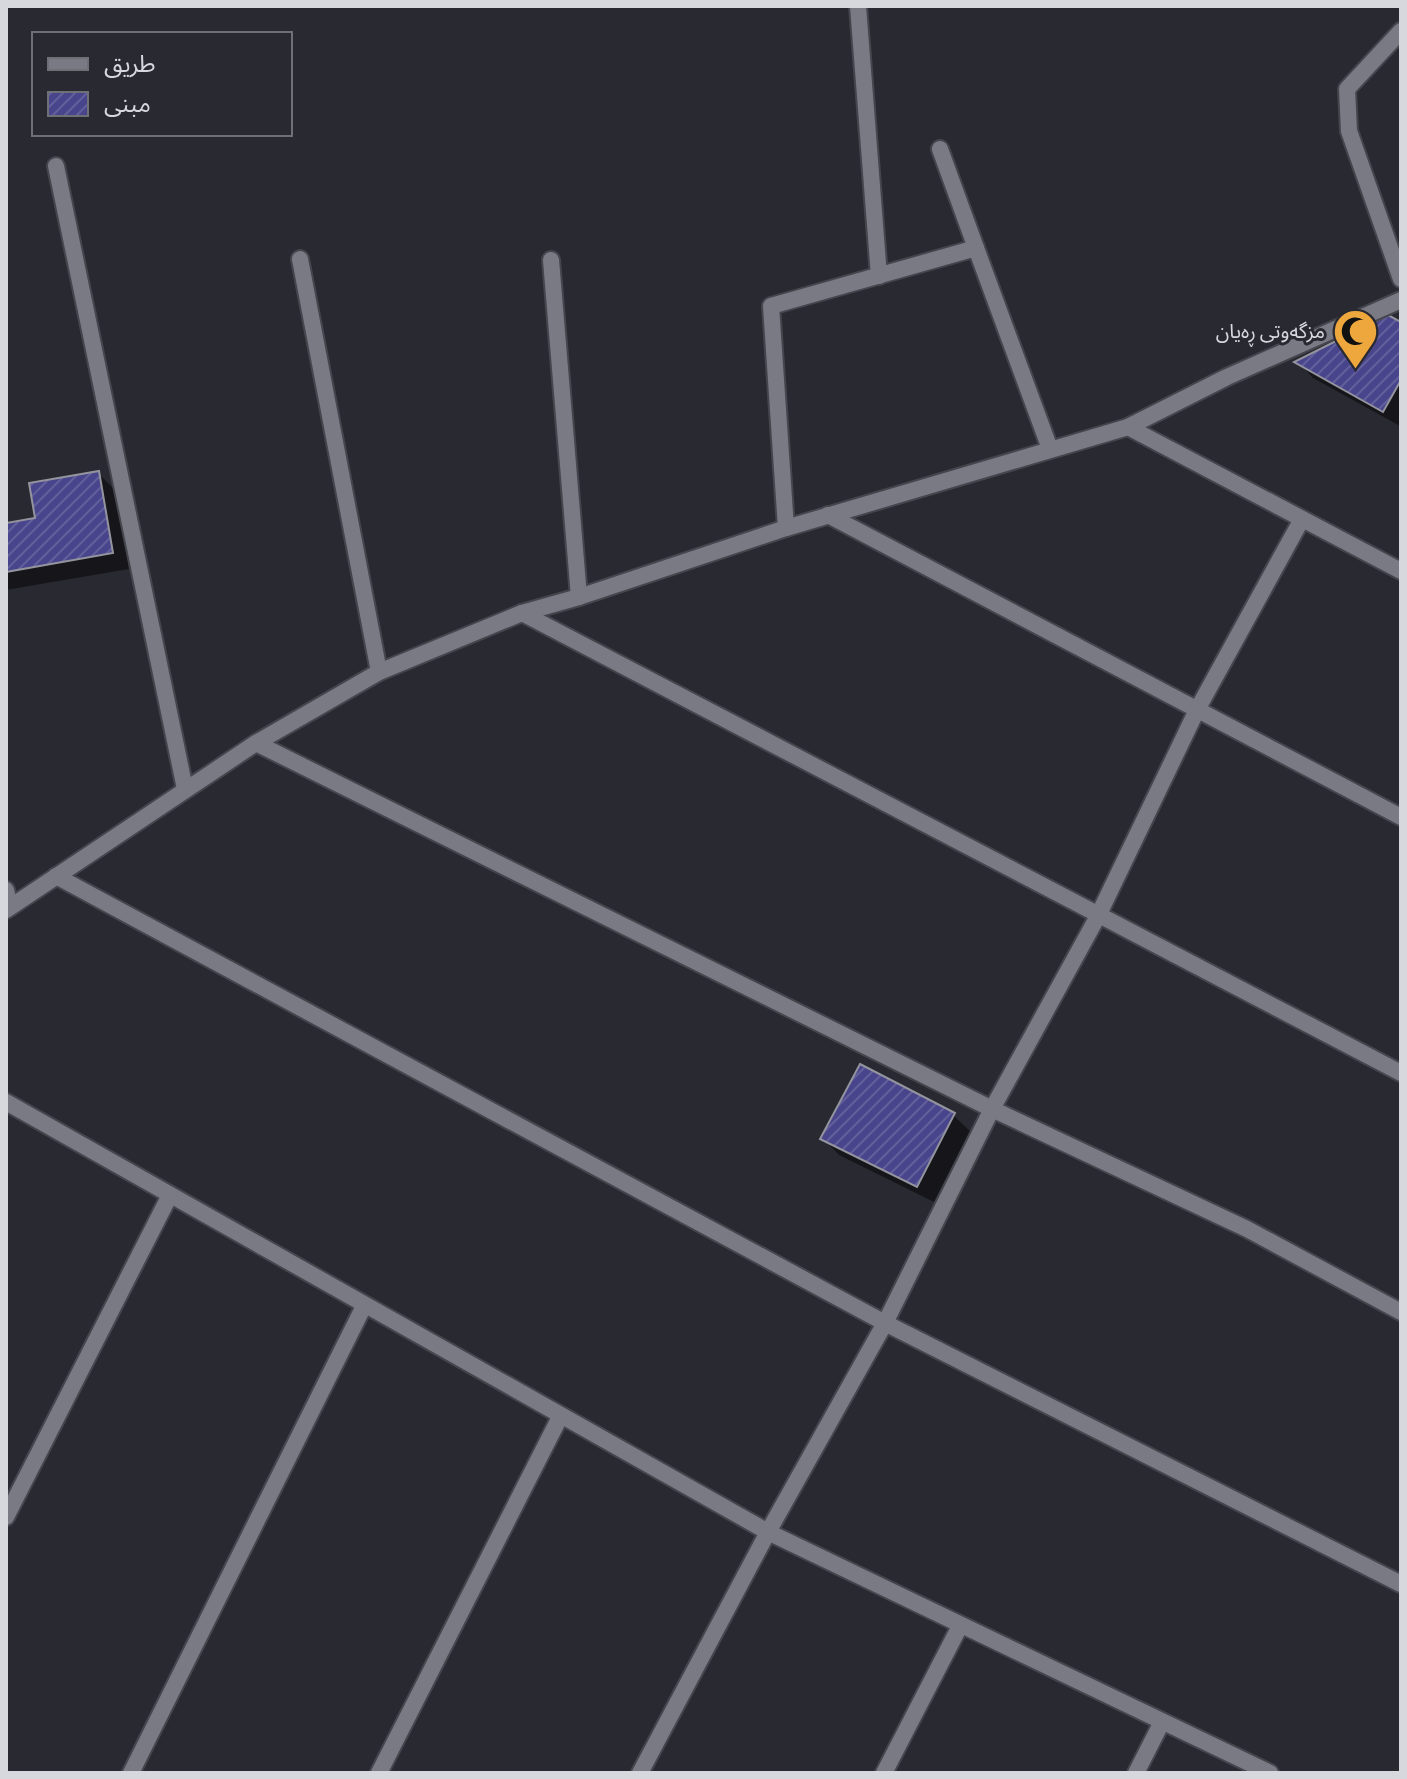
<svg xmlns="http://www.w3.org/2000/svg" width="1407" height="1779" font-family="'Source Sans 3','Noto Sans Arabic',sans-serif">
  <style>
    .shadow { fill: #0007 }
    .building { fill: url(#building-hatch); stroke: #93949e; stroke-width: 2 }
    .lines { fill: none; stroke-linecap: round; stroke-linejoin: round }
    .street-casing { stroke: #45454d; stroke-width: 20 }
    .street { stroke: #797a84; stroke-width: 16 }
    .labels { text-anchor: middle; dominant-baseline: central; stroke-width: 6; stroke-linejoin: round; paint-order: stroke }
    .poi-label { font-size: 20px; fill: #d7d8dd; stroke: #292932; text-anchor: end }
  </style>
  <defs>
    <pattern id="building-hatch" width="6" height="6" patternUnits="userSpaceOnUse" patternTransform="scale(2)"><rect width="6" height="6" fill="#49458c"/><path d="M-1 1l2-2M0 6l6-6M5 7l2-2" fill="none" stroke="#625f9c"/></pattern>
  </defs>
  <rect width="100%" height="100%" fill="#292932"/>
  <g class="shadow">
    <path d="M 1401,324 L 1400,426 L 1313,378 L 1298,362 Z"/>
    <path d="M 98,473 L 115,490 L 129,569 L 6,590 L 6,525 L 37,519 Z"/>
    <path d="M 953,1115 L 970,1131 L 934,1202 L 839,1155 L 823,1138 Z"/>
  </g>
  <g class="building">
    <path d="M 1388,315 L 1401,322 L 1401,380 L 1383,412 L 1294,362 Z"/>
    <path d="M 99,471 L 113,553 L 6,572 L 6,523 L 35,518 L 29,483 Z"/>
    <path d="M 860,1064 L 955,1113 L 917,1187 L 820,1139 Z"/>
  </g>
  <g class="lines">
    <defs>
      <g id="street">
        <path d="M 858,6 L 879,276"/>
        <path d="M 1401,31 L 1347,89 L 1349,131 L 1401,279"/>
        <path d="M 940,149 L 976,248"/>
        <path d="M 56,166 L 185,789"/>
        <path d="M 300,259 L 379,672"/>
        <path d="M 551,260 L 579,597"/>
        <path d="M 1128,427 L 1401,571"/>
        <path d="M 828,515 L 1401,817"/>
        <path d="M 786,528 L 771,306 L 976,248 L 1050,449"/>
        <path d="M 522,613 L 1401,1073"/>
        <path d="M 256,743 L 992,1109 L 1247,1229 L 1401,1312"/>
        <path d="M 56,876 L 885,1323 L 1401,1584"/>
        <path d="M 6,890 L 10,907"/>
        <path d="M 6,910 L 256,743 L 379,672 L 522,613 L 579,597 L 786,528 L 1128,427 L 1227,377 L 1401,300"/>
        <path d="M 6,1102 L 768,1532 L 1270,1773"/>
        <path d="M 6,1517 L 170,1195"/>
        <path d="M 131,1773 L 364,1306"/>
        <path d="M 379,1773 L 560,1417"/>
        <path d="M 640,1773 L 768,1532 L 885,1323 L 992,1109 L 1098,916 L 1197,710 L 1302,519"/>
        <path d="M 884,1773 L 960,1626"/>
        <path d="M 1136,1773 L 1162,1722"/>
      </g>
    </defs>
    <use href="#street" class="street-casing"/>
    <use href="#street" class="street"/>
  </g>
  <defs>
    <symbol id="mosque-pin" viewBox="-11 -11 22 30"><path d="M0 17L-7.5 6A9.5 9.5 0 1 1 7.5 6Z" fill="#eea73d" stroke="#292932"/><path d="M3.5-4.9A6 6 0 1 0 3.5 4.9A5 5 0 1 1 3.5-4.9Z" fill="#111"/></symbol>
  </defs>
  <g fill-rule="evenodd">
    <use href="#mosque-pin" x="1330" y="306" width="51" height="69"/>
  </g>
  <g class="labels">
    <g class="poi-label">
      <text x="1325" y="332">مزگەوتی ڕەیان</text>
    </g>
  </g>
  <rect width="1407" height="1779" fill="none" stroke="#d7d8dd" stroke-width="16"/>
  <rect x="32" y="32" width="260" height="104" fill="#292932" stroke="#6f6f76" stroke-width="2"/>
  <rect x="48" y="58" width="40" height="12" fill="#797a84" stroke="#6f6f76" stroke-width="2"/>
  <text x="104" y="72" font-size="24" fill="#d7d8dd">طريق</text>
  <rect x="48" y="92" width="40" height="24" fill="url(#building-hatch)" stroke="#6f6f76" stroke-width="2"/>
  <text x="104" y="112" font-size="24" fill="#d7d8dd">مبنى</text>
</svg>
